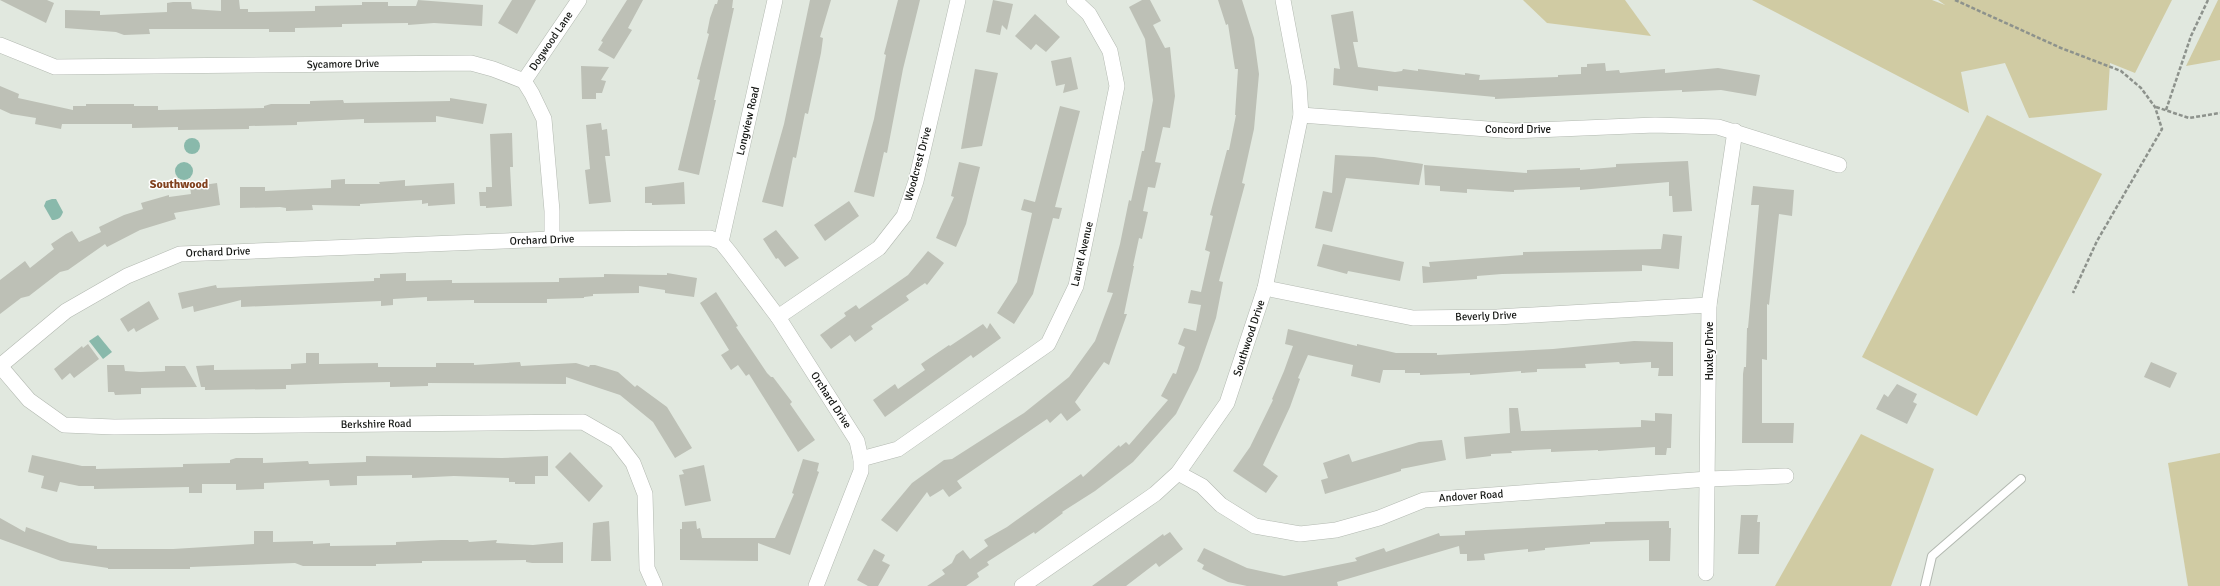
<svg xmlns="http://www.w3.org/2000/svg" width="2220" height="586" font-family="Signika,sans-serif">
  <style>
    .green { fill: #d0cba3 }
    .water { fill: #89b9ab }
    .building { fill: #bdc0b6 }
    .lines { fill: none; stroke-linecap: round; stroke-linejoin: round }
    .lane-casing { stroke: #b3b9b1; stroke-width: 10 }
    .street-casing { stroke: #b3b9b1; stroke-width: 16 }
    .path { stroke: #8d928c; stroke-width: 2.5; stroke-dasharray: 4 2; stroke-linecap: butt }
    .lane { stroke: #fff; stroke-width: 8 }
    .street { stroke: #fff; stroke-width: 15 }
    .labels { text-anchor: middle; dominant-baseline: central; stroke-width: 3; stroke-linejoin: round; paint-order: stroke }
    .street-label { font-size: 11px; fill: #141613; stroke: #fff }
    .neighbourhood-label { font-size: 12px; font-weight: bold; fill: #81411e; stroke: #fff }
  </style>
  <rect width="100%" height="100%" fill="#e1e8df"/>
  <g class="green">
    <path d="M 1523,0 L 1625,0 L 1651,36 L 1547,23 Z"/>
    <path d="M 1752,0 L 1932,0 L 1945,5 L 1938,0 L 2172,0 L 2135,73 L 2110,63 L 2107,110 L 2029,118 L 2005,63 L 1961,72 L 1969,113 Z"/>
    <path d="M 2218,0 L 2220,0 L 2220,60 L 2186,66 Z"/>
    <path d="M 1987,115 L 2102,174 L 1977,416 L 1862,357 Z"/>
    <path d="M 1861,434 L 1934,469 L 1891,586 L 1775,586 Z"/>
    <path d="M 2220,453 L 2220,586 L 2188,586 L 2168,463 Z"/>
  </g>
  <g class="water">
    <circle cx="192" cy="146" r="8"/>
    <circle cx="184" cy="171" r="9"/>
    <path d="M 52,199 L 56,199 L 63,212 C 61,218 58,220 52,220 L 44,206 L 46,201 Z"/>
    <path d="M 98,335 L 112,352 L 103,359 L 89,341 Z"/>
  </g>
  <g class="building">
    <path d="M 0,0 L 47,0 L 54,3 L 46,23 Z"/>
    <path d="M 221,0 L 239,0 L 240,9 L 248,9 L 248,12 L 315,11 L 315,6 L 362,5 L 362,2 L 388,2 L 388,6 L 416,6 L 418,0 L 483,5 L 482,26 L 434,23 L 408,25 L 408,23 L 342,24 L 342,27 L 295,28 L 295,32 L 269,32 L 269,29 L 149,29 L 150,34 L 124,35 L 116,32 L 65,28 L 65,10 L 100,11 L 100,15 L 167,12 L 167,3 L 173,2 L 191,2 L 192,9 L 221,11 Z"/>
    <path d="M 512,0 L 536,0 L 517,34 L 498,23 Z"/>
    <path d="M 627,0 L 643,0 L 628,28 L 632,30 L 614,59 L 598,50 L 603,42 L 601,41 Z"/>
    <path d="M 718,0 L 733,0 L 732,8 L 734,8 L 714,100 L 716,100 L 699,175 L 678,170 L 700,80 L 697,79 L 709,34 L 707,33 L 710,18 L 715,4 L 717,4 Z"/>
    <path d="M 810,0 L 831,0 L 820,37 L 823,38 L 821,53 L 808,114 L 805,113 L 796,158 L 793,157 L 783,207 L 762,202 L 784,124 Z"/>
    <path d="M 898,0 L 920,0 L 903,69 L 887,153 L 884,152 L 874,197 L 854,192 L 874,119 L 886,55 L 884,54 Z"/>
    <path d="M 993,0 L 1013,4 L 1007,30 L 1002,25 L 1000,35 L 986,32 Z"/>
    <path d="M 1142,0 L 1150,0 L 1161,21 L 1153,25 L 1165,48 L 1170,47 L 1175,96 L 1170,128 L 1163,127 L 1155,162 L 1161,163 L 1155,188 L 1148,187 L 1143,211 L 1148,212 L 1142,239 L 1139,238 L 1133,266 L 1134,266 L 1124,314 L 1127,314 L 1109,365 L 1104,362 L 1075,402 L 1081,410 L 1067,421 L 1061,413 L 1050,423 L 1047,419 L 957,481 L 962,488 L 949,497 L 943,489 L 930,497 L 927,492 L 897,532 L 881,520 L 912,483 L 944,460 L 952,459 L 1024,413 L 1069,377 L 1095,341 L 1113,293 L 1107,292 L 1120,244 L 1129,200 L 1131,201 L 1142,151 L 1144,151 L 1153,100 L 1145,39 L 1129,7 Z"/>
    <path d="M 1218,0 L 1242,0 L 1254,38 L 1259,74 L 1254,129 L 1242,183 L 1245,184 L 1219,281 L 1223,282 L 1216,318 L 1198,370 L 1176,414 L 1133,462 L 1095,491 L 1062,512 L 1063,513 L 1035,534 L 1034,532 L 987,562 L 989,565 L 977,573 L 979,577 L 966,586 L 927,586 L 945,574 L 942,570 L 952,563 L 956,555 L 963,550 L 970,559 L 988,546 L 984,540 L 1007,527 L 1081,474 L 1083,477 L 1119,445 L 1120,447 L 1126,442 L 1129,445 L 1168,400 L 1161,396 L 1173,373 L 1176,374 L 1185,347 L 1178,344 L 1184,328 L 1196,331 L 1201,305 L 1188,303 L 1191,290 L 1201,292 L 1210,252 L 1205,250 L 1213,216 L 1210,215 L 1227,150 L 1229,150 L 1236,115 L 1235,115 L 1238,69 L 1235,69 L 1228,24 L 1226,25 Z"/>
    <path d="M 1353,11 L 1358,42 L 1353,42 L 1358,67 L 1395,72 L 1402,71 L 1403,69 L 1418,71 L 1418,69 L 1465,75 L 1465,73 L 1480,75 L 1479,80 L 1558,77 L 1558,75 L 1581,74 L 1581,67 L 1587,67 L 1587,64 L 1605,63 L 1606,71 L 1619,70 L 1620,73 L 1665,69 L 1665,73 L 1718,68 L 1760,75 L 1756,96 L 1721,90 L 1682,92 L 1682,90 L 1495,99 L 1495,97 L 1378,86 L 1378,91 L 1333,85 L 1334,68 L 1340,69 L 1331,15 Z"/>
    <path d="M 1035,14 L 1060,37 L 1046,52 L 1036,44 L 1031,50 L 1015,36 Z"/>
    <path d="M 1071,57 L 1078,89 L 1063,93 L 1065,84 L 1056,86 L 1051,61 Z"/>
    <path d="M 581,66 L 609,67 L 601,80 L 606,81 L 602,93 L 596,93 L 596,99 L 582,99 Z"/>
    <path d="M 975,69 L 998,73 L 982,146 L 961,149 Z"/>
    <path d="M 0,86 L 19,94 L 18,98 L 73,110 L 73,106 L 86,106 L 86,104 L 134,104 L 134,106 L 158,106 L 158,110 L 264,108 L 264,106 L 271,104 L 310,104 L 310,101 L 343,100 L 344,103 L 450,101 L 450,98 L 487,104 L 483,124 L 436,116 L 436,122 L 364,123 L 364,119 L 297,122 L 297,125 L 249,126 L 249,129 L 178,130 L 178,127 L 132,128 L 132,124 L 62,124 L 61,129 L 35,124 L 36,118 L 11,114 L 0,109 Z"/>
    <path d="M 1060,106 L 1080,111 L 1055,207 L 1062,208 L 1059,219 L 1053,218 L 1033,294 L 1014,324 L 997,313 L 1017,282 L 1032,213 L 1021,210 L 1024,199 L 1035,202 Z"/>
    <path d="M 601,123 L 602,130 L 607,129 L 610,156 L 605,156 L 611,202 L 589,204 L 585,170 L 590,169 L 586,125 Z"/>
    <path d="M 512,133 L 513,167 L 510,167 L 512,206 L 486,208 L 486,206 L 480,206 L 479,192 L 486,192 L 486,187 L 492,187 L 490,134 Z"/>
    <path d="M 1335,155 L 1374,157 L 1423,164 L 1419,185 L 1346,178 L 1332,232 L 1315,228 L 1323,191 L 1332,193 Z"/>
    <path d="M 1688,161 L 1692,211 L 1673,212 L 1672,196 L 1669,196 L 1669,182 L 1580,190 L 1580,187 L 1514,190 L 1514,192 L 1467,189 L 1467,193 L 1440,191 L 1440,186 L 1425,185 L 1424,165 L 1527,173 L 1527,170 L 1580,168 L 1580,170 L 1616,167 L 1616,164 Z"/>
    <path d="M 959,162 L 980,167 L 966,224 L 956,247 L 936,238 L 954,197 L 951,196 Z"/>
    <path d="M 345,179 L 345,184 L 380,184 L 379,182 L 405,180 L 405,186 L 454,183 L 455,204 L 428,206 L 428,203 L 422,204 L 422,200 L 360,204 L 360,206 L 312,205 L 313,210 L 286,211 L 286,208 L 280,207 L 240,208 L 240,187 L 265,187 L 265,191 L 331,188 L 331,180 Z"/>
    <path d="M 684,182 L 685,204 L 652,205 L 652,203 L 645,203 L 645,187 Z"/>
    <path d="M 217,183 L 220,205 L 174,213 L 176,219 L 140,230 L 107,247 L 105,244 L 68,270 L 60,272 L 29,296 L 21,298 L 0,314 L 0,280 L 25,261 L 30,268 L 54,249 L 51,244 L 66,234 L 72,231 L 79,242 L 101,232 L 99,227 L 124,215 L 143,209 L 141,203 L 169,195 L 169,197 L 191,194 L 190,187 Z"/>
    <path d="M 1753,186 L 1794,190 L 1792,216 L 1779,214 L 1769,305 L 1767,304 L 1767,360 L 1762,359 L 1762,423 L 1794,423 L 1793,443 L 1742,443 L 1743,374 L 1744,367 L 1746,367 L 1747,328 L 1748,328 L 1759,205 L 1751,205 Z"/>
    <path d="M 849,201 L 859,216 L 825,241 L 814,225 Z"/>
    <path d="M 776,230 L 799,258 L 785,267 L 778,258 L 776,259 L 763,239 Z"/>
    <path d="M 1663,234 L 1682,236 L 1679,269 L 1642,265 L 1642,271 L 1502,274 L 1477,276 L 1477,279 L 1423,283 L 1422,266 L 1430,267 L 1429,262 L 1523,255 L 1523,252 L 1661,249 Z"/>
    <path d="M 1323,244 L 1404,262 L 1400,281 L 1348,271 L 1347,274 L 1317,266 Z"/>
    <path d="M 928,251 L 944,263 L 927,285 L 925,283 L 906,296 L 909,300 L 871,326 L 873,329 L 855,342 L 850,335 L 831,349 L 820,335 L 846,316 L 844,313 L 856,305 L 859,309 L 908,275 Z"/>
    <path d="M 406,273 L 406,281 L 452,280 L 452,283 L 559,282 L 559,278 L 604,277 L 604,274 L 667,275 L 667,273 L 697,278 L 694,297 L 665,293 L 665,290 L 639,286 L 639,293 L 593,294 L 593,296 L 584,297 L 584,298 L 547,299 L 547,303 L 474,303 L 474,300 L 427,301 L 427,297 L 393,299 L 393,305 L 381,306 L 381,301 L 241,307 L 241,300 L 194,312 L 193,306 L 182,309 L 178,293 L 216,285 L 217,288 L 374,281 L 374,278 L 380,278 L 380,274 Z"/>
    <path d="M 716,292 L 738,326 L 736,327 L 767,373 L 771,377 L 773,377 L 792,402 L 790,404 L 815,440 L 798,452 L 749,374 L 746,376 L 738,365 L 731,370 L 721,355 L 729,350 L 700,303 Z"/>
    <path d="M 149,301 L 159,319 L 136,332 L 134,328 L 128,332 L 120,319 Z"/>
    <path d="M 990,323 L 1001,338 L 973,358 L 971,355 L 885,417 L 873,400 L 895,384 L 898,389 L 925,370 L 921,364 L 949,345 L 950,346 L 983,324 L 987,329 Z"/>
    <path d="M 1288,329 L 1357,346 L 1357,344 L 1396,353 L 1437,353 L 1437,355 L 1553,349 L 1634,341 L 1673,342 L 1673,376 L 1658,376 L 1659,368 L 1651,368 L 1651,362 L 1620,364 L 1619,362 L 1585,364 L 1586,368 L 1537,369 L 1537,372 L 1521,373 L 1521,371 L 1470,375 L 1470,373 L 1420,375 L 1420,373 L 1405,373 L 1405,370 L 1383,370 L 1380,383 L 1351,376 L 1353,365 L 1308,355 L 1298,378 L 1300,379 L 1290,407 L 1263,465 L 1278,476 L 1266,493 L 1233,471 L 1250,447 L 1273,400 L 1272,399 L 1284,371 L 1293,346 L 1285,344 Z"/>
    <path d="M 88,344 L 99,359 L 74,378 L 70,373 L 62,380 L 54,369 L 82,346 L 83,348 Z"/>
    <path d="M 306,353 L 319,353 L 319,364 L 378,363 L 378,367 L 436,367 L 436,363 L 474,363 L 474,365 L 520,362 L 521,366 L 576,363 L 589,367 L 590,365 L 595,365 L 618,372 L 635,387 L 637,385 L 667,407 L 692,448 L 675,458 L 653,422 L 620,395 L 566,377 L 566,384 L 428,383 L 428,386 L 390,387 L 390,382 L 345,383 L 286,385 L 286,389 L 205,390 L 205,387 L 201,387 L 196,366 L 214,365 L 214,370 L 291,369 L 291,364 L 306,363 Z"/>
    <path d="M 2151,362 L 2177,373 L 2170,388 L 2144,377 Z"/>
    <path d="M 107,365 L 124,365 L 125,371 L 140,372 L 165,371 L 165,366 L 185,366 L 197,387 L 141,388 L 141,394 L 115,395 L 114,392 L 108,392 Z"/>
    <path d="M 1897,384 L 1917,394 L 1913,402 L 1917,404 L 1907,424 L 1876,409 L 1884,394 L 1888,397 Z"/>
    <path d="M 1509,408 L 1518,408 L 1521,431 L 1641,427 L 1641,420 L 1655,421 L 1655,413 L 1672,414 L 1671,448 L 1667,448 L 1666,455 L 1655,455 L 1655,447 L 1598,451 L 1598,450 L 1551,452 L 1551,449 L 1511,451 L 1512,453 L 1491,454 L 1491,456 L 1466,459 L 1464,437 L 1510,433 Z"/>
    <path d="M 1442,440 L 1446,460 L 1401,469 L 1401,471 L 1325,494 L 1321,480 L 1328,478 L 1323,463 L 1349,454 L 1352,462 L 1419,442 Z"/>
    <path d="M 570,452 L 603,486 L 589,502 L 555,467 Z"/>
    <path d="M 32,455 L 82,466 L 96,466 L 96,469 L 183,467 L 183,464 L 230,463 L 230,460 L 236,458 L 263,458 L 263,463 L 308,461 L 309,464 L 366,462 L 366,456 L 502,458 L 548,456 L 548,476 L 535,476 L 535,484 L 515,484 L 515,482 L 509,482 L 509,478 L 482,477 L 454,476 L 412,478 L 412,475 L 357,476 L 357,485 L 330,486 L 329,480 L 264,483 L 264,489 L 236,490 L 236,484 L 202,484 L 202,493 L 189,493 L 189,487 L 94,489 L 94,486 L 79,486 L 60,482 L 57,492 L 41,488 L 44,476 L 28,472 Z"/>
    <path d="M 803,459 L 819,463 L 817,471 L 819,472 L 790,555 L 758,543 L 758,561 L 680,560 L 680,529 L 682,529 L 682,522 L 696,521 L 697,529 L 700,528 L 702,538 L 775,538 L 794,494 L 792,493 Z"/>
    <path d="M 704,465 L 711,501 L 685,506 L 679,475 L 684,474 L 682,470 Z"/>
    <path d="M 1741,515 L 1758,515 L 1757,522 L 1760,522 L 1759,554 L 1738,554 Z"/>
    <path d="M 0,518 L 25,532 L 26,527 L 70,543 L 97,546 L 97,549 L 173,549 L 254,544 L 254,531 L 273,531 L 273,542 L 313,541 L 313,544 L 330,543 L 330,546 L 396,545 L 396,542 L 441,540 L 468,540 L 469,542 L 497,540 L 496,543 L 533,545 L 563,542 L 563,563 L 532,563 L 526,562 L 526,560 L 422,561 L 422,563 L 376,564 L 376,566 L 303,566 L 295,563 L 190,567 L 190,569 L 108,569 L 108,568 L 61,561 L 0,539 Z"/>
    <path d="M 609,521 L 611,561 L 591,561 L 593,523 Z"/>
    <path d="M 1669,521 L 1669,528 L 1671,528 L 1670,561 L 1649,561 L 1649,540 L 1590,542 L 1590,544 L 1545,548 L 1545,550 L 1528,552 L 1528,549 L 1498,552 L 1484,554 L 1485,560 L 1467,561 L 1467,554 L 1460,554 L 1459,546 L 1337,582 L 1338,586 L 1247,586 L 1228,582 L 1202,569 L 1204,565 L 1197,561 L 1204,548 L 1247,568 L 1284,576 L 1357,561 L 1355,558 L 1384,548 L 1386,552 L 1439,533 L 1440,536 L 1465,535 L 1465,531 L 1605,524 L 1605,522 Z"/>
    <path d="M 1170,532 L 1183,549 L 1159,567 L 1156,563 L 1126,586 L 1092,586 L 1163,534 L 1164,536 Z"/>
    <path d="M 874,549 L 885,555 L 882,561 L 890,565 L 878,586 L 868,586 L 857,580 Z"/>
  </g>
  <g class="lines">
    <defs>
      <path id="lane" d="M 1925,586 L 1932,556 L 2021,479"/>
      <g id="street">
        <path d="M 0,45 L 55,67 L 471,63 L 493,69 L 524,81 L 532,94 L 544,119 L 552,211 L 552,239"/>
        <path d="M 524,81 L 579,0"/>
        <path d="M 1301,115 L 1514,131 L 1655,125 L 1718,127 L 1839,165"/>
        <path d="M 721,242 L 775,0"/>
        <path d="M 1265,288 L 1413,318 L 1497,317 L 1709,305"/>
        <path d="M 778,317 L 879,248 L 904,216 L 916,181 L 958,0"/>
        <path d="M 0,366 L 66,311 L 127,276 L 180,254 L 552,239 L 710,238 L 721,242 L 730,253 L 778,317 L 857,441 L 861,459 L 861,471 L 816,586"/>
        <path d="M 0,366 L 29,400 L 64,425 L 114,427 L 583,422 L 616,441 L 633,463 L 645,494 L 647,568 L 655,586"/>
        <path d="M 861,459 L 898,449 L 1048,344 L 1076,286 L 1117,86 L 1110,51 L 1089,14 L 1074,0"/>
        <path d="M 1178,473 L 1202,486 L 1221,505 L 1255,526 L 1300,534 L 1336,530 L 1379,518 L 1424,500 L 1708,479 L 1786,476"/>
        <path d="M 1706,573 L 1709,305 L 1735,131"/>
        <path d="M 1022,586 L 1155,494 L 1178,473 L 1227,403 L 1265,288 L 1301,115 L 1299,85 L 1283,0"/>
      </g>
    </defs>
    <use href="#lane" class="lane-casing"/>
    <use href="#street" class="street-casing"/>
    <g class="path">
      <path d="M 1955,0 L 2061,48 L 2121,71 L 2141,88 L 2155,107 L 2162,129 L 2097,241 L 2073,293"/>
      <path d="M 2156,107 L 2189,118 L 2220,113"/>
      <path d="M 2166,110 L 2191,36 L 2208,0"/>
    </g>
    <use href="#lane" class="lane"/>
    <use href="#street" class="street"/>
  </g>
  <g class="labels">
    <g class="street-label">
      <text transform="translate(551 41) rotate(-56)">Dogwood Lane</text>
      <text transform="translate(343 64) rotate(-1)">Sycamore Drive</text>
      <text transform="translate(748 121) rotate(-77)">Longview Road</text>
      <text x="1518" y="129">Concord Drive</text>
      <text transform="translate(918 164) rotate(-75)">Woodcrest Drive</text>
      <text transform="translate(542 240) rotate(-2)">Orchard Drive</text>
      <text transform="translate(218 252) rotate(-2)">Orchard Drive</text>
      <text transform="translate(1082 254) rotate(-77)">Laurel Avenue</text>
      <text transform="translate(1486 316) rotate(-2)">Beverly Drive</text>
      <text transform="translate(1249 338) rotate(-72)">Southwood Drive</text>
      <text transform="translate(1709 351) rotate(-90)">Huxley Drive</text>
      <text transform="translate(831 400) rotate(57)">Orchard Drive</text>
      <text transform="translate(376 424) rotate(-1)">Berkshire Road</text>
      <text transform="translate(1471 496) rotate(-4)">Andover Road</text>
    </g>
    <g class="neighbourhood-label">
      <text x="179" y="184">Southwood</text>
    </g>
  </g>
</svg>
